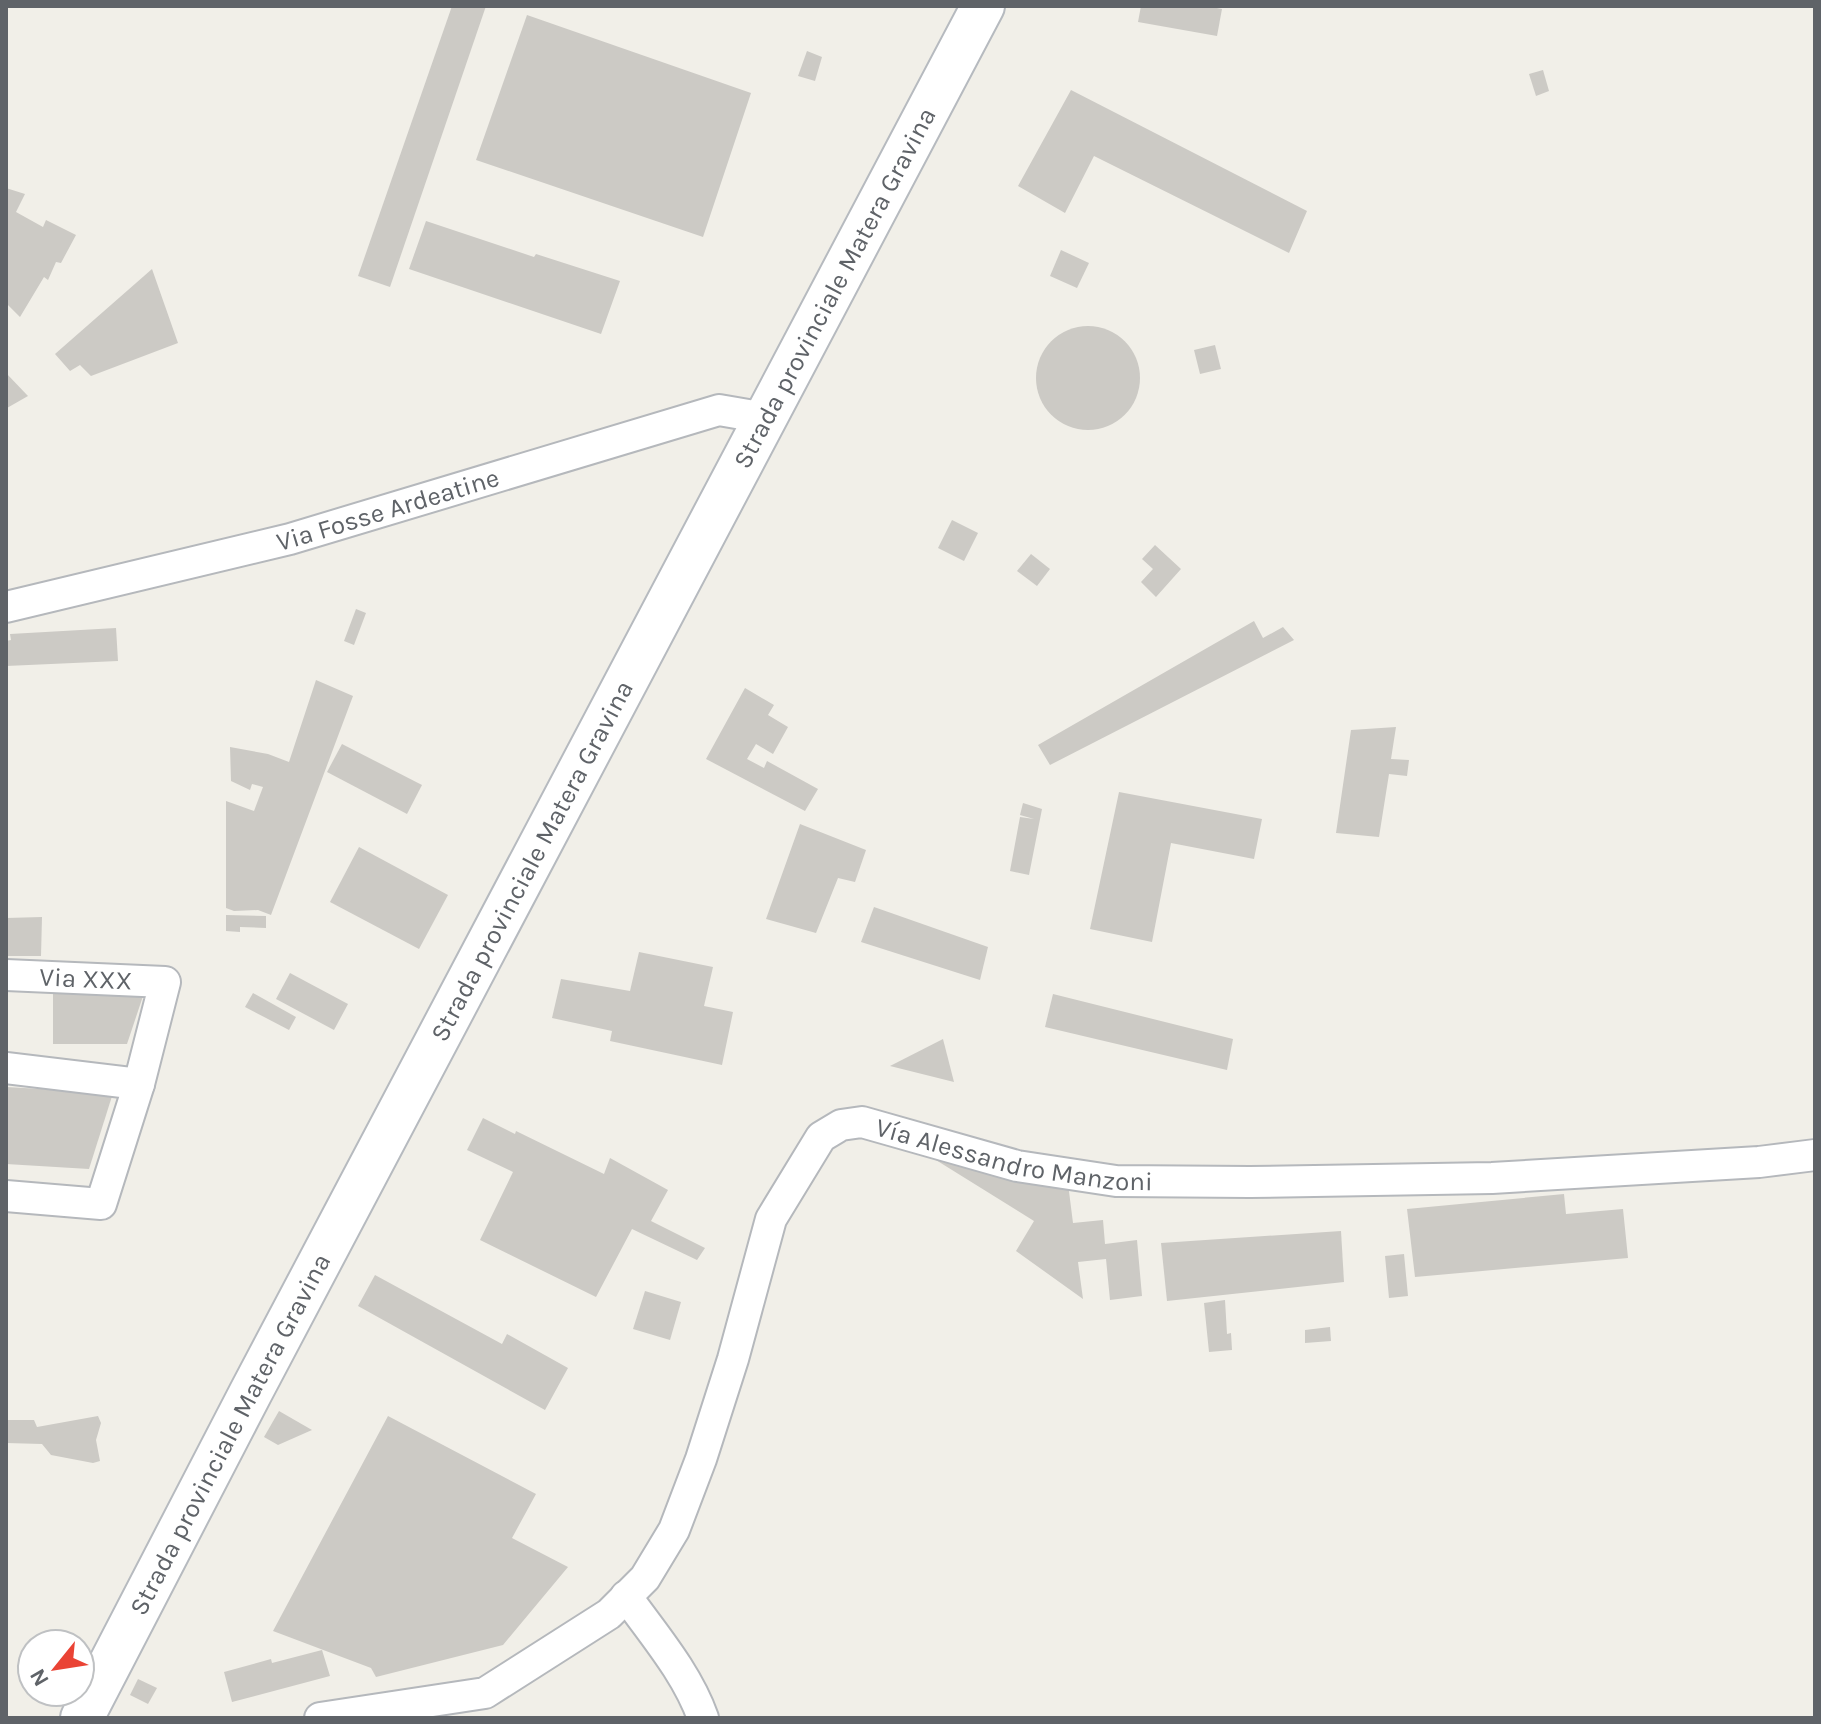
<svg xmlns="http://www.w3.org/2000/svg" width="1821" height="1724" font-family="Karla,sans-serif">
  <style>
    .building { fill: #cccac5 }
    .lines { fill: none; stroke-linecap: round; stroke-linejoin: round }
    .minor-casing { stroke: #b5b8bc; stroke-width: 34 }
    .secondary-casing { stroke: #b6babf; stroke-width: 46 }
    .minor { stroke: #fff; stroke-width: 30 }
    .secondary { stroke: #fff; stroke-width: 42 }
    .labels { text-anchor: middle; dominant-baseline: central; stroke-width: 6; stroke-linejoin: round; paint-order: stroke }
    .street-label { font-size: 26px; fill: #5f6368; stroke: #fff }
  </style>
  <rect width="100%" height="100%" fill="#f1efe8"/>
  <g class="building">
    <path d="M 452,6 L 486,6 L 390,287 L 358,276 Z"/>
    <path d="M 1141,6 L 1206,6 L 1222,9 L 1217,36 L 1138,22 Z"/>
    <path d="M 527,15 L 751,93 L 703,237 L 476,160 Z"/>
    <path d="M 807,51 L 822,57 L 815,81 L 798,76 Z"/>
    <path d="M 1543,70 L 1549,91 L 1536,96 L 1529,74 Z"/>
    <path d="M 1071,90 L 1307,211 L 1289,253 L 1094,156 L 1065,213 L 1018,186 Z"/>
    <path d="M 6,188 L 25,194 L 16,212 L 43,227 L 46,220 L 76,235 L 61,263 L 56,262 L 48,280 L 44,277 L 20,317 L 6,303 Z"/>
    <path d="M 426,221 L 534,257 L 536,254 L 620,281 L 601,334 L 409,269 Z"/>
    <path d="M 1061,250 L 1089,263 L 1077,288 L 1050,276 Z"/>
    <path d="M 152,269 L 178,343 L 91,376 L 80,365 L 70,371 L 55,354 Z"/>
    <circle cx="1088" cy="378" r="52"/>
    <path d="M 1215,345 L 1221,369 L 1200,374 L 1194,350 Z"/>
    <path d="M 6,373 L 28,396 L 7,408 L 6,406 Z"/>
    <path d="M 952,520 L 978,533 L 964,561 L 938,548 Z"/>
    <path d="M 1155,545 L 1181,569 L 1156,597 L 1141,582 L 1153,569 L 1142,559 Z"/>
    <path d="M 1031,554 L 1050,569 L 1037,586 L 1017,571 Z"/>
    <path d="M 356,609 L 366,613 L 354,645 L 344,641 Z"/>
    <path d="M 1254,621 L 1263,638 L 1283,627 L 1294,640 L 1050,765 L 1038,745 Z"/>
    <path d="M 116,628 L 118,661 L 6,666 L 6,641 L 11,640 L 10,634 Z"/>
    <path d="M 316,680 L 353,696 L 271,915 L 258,910 L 234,911 L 226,908 L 226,801 L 254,811 L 263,787 L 252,784 L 250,790 L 231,781 L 230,747 L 268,754 L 289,762 Z"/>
    <path d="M 745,688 L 774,705 L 768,715 L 788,727 L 773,754 L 756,744 L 747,759 L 764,768 L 767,761 L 818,789 L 805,811 L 706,759 Z"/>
    <path d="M 1396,727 L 1391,759 L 1409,760 L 1407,776 L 1389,774 L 1379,837 L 1336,833 L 1351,730 Z"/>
    <path d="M 342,744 L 422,785 L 407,814 L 327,772 Z"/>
    <path d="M 1119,792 L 1262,819 L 1254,859 L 1171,843 L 1152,942 L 1090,929 Z"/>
    <path d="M 1023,803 L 1042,809 L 1029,875 L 1010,871 L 1020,817 L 1034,819 L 1020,815 Z"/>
    <path d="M 800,824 L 866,850 L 855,882 L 838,878 L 816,933 L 766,919 Z"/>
    <path d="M 359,847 L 448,895 L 419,949 L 330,902 Z"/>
    <path d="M 874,907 L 988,947 L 980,980 L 861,942 Z"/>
    <path d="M 226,915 L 266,916 L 266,928 L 240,927 L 240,932 L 226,931 Z"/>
    <path d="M 42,917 L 41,956 L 6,956 L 6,918 Z"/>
    <path d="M 639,952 L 713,967 L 704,1006 L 733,1012 L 722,1065 L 610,1041 L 612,1031 L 552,1018 L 561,979 L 630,991 Z"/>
    <path d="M 290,973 L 348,1004 L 334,1030 L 276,999 Z"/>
    <path d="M 145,990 L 127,1044 L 53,1044 L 53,991 Z"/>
    <path d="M 253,993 L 296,1017 L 289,1030 L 245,1007 Z"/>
    <path d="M 1053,994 L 1233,1039 L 1227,1070 L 1045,1027 Z"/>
    <path d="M 943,1039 L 954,1082 L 890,1066 Z"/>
    <path d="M 6,1087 L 113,1093 L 89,1169 L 6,1164 Z"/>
    <path d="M 483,1118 L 515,1134 L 516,1131 L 604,1174 L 610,1158 L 668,1190 L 651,1221 L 705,1248 L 697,1260 L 632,1229 L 596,1297 L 480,1240 L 513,1172 L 467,1150 Z"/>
    <path d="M 915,1147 L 1065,1160 L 1073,1223 L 1103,1220 L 1105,1244 L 1137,1240 L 1142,1296 L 1110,1300 L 1106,1259 L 1078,1262 L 1083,1299 L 1016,1251 L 1034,1221 Z"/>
    <path d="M 1564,1194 L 1566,1214 L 1623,1209 L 1628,1258 L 1415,1277 L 1407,1209 Z"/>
    <path d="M 1341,1231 L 1344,1282 L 1167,1301 L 1161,1243 Z"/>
    <path d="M 1404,1254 L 1408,1296 L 1389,1298 L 1385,1256 Z"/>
    <path d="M 375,1275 L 502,1344 L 507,1334 L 568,1368 L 545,1410 L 358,1306 Z"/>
    <path d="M 645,1291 L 681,1302 L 670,1340 L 633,1329 Z"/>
    <path d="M 1225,1300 L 1227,1334 L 1231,1333 L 1232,1350 L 1209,1352 L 1204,1303 Z"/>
    <path d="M 1330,1327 L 1331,1341 L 1305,1343 L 1305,1330 Z"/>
    <path d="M 279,1411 L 312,1430 L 278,1445 L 264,1437 Z"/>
    <path d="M 98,1416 L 101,1423 L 96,1440 L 100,1461 L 93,1463 L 51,1455 L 42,1444 L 6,1443 L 6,1420 L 34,1420 L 37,1427 Z"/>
    <path d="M 388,1416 L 536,1494 L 512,1538 L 568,1567 L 503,1645 L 376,1677 L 371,1668 L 273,1631 Z"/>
    <path d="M 322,1650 L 330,1676 L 232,1702 L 224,1672 L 271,1659 L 272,1663 Z"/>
    <path d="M 138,1679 L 157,1688 L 148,1704 L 130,1695 Z"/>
  </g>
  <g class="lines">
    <defs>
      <g id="minor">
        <path id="s1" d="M 6,607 L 290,539 L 719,410 L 765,418"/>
        <path id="s2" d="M 6,975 L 165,982 L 139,1084 L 101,1204 L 6,1196"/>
        <path d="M 6,1068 L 139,1084"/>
        <path d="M 626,1596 C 654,1635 687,1673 703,1718"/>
        <path id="s3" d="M 320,1718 L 485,1693 L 609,1614 L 645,1578 L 674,1530 L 701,1459 L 733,1359 L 771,1219 L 821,1137 L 841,1125 L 862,1122 L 1017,1166 L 1116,1181 L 1250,1182 L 1492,1178 L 1759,1162 L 1815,1155"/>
      </g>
      <g id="secondary">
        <path id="s4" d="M 82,1718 L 251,1392 L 983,6"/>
      </g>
    </defs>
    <use href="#minor" class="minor-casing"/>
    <use href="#secondary" class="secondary-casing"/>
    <use href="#minor" class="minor"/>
    <use href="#secondary" class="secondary"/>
  </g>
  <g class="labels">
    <g class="street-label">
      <text stroke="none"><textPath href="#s4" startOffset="1616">Strada provinciale Matera Gravina</textPath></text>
      <text stroke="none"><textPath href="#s1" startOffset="394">Via Fosse Ardeatine</textPath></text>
      <text stroke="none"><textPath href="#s4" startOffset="968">Strada provinciale Matera Gravina</textPath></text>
      <text stroke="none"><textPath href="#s2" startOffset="80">Via XXX</textPath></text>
      <text stroke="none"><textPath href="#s3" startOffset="1044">Vía Alessandro Manzoni</textPath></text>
      <text stroke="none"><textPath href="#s4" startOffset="320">Strada provinciale Matera Gravina</textPath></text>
    </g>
  </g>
  <rect width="1821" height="1724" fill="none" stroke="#5f6368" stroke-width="16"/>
  <g transform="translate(56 1668) rotate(240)"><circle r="38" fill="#ffffff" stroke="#bfc1c3" stroke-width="2"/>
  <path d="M0-6L14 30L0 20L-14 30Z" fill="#ea4335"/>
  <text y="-12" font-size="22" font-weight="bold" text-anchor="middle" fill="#5f6368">N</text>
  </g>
</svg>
